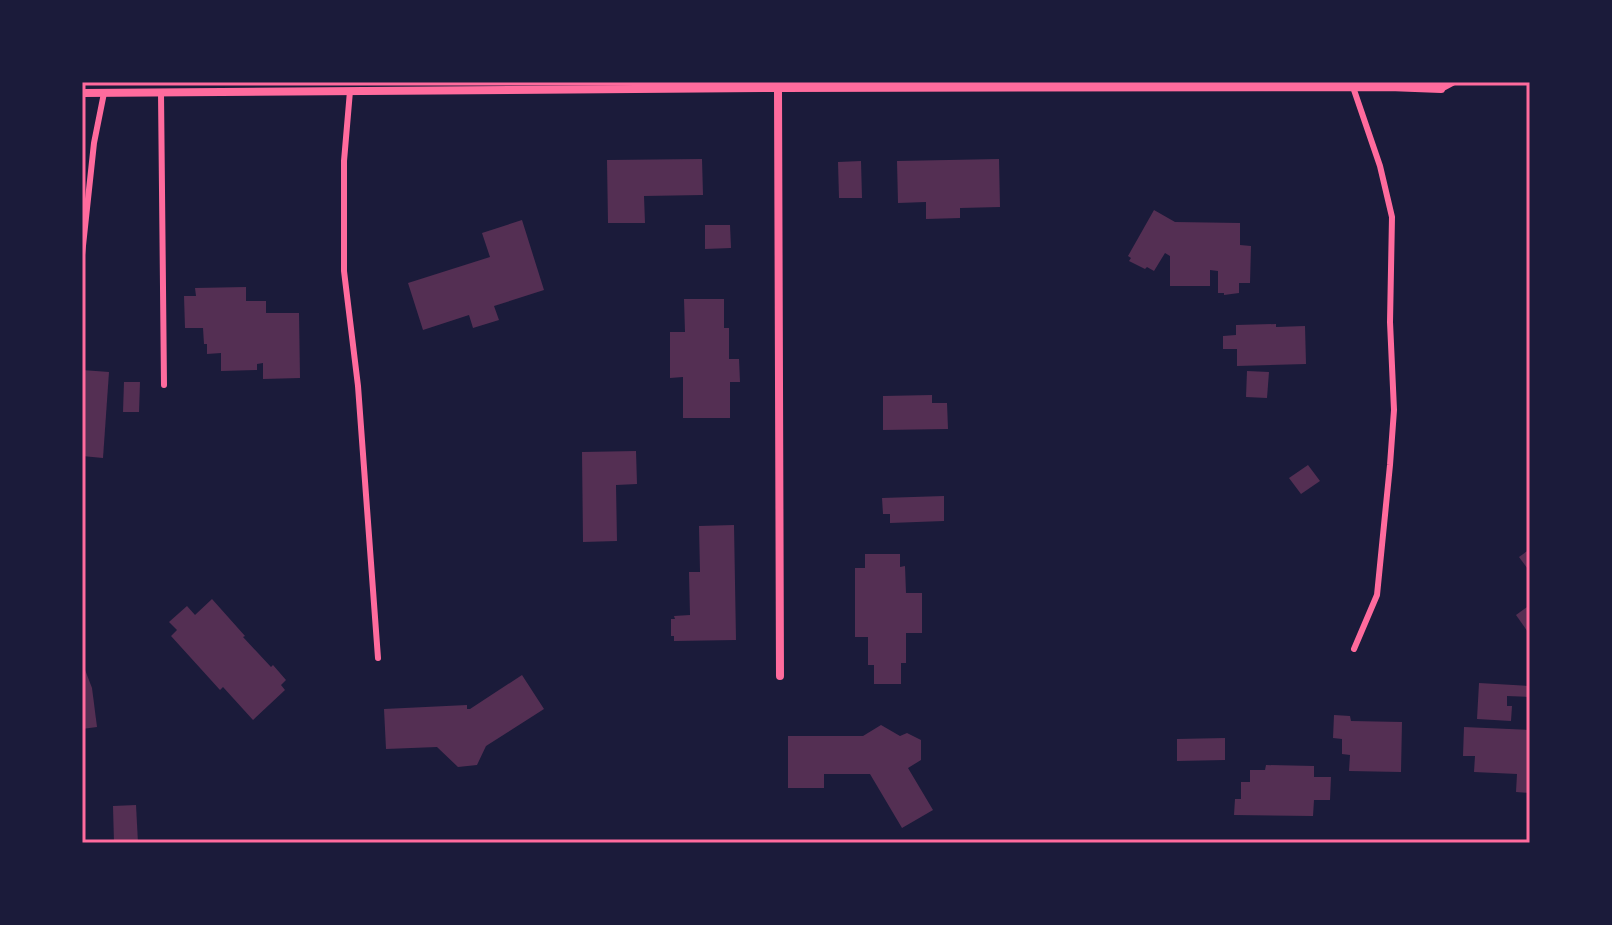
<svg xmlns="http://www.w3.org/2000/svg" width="1612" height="925" font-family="'Nunito Sans',sans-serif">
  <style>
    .building { fill: #542f53 }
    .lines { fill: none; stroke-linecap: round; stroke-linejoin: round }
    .service { stroke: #ff6b9d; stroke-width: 6 }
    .minor { stroke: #ff6b9d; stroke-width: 8 }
    .neatline { fill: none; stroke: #ff6b9d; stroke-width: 3 }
  </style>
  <rect width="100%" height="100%" fill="#1b1b3a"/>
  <g class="building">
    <path d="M 702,159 L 703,195 L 644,196 L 645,223 L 608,223 L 607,160 Z"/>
    <path d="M 999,159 L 1000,207 L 960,208 L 960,218 L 926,219 L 926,202 L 898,203 L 897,161 Z"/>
    <path d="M 861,161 L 862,198 L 839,198 L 838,162 Z"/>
    <path d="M 1154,210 L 1175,222 L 1240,223 L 1240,245 L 1251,246 L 1250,283 L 1239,283 L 1239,293 L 1224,295 L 1224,293 L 1218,293 L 1218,271 L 1210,270 L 1210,286 L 1170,286 L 1170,256 L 1165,253 L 1154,271 L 1147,267 L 1145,269 L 1129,261 L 1131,258 L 1128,256 Z"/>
    <path d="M 522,220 L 544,290 L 494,306 L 499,320 L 473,328 L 469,315 L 423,330 L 408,283 L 490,257 L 482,233 Z"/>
    <path d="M 705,225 L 730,225 L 731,248 L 705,249 Z"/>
    <path d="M 246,287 L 246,301 L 266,301 L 266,313 L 299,313 L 300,378 L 263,379 L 263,363 L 257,364 L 257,370 L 221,371 L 221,353 L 207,354 L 207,344 L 204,344 L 203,328 L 185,328 L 184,296 L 196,296 L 195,288 Z"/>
    <path d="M 684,299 L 724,299 L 724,328 L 729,328 L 729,359 L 739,359 L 740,382 L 730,382 L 730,418 L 683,418 L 683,377 L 670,378 L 670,332 L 685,332 Z"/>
    <path d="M 1276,324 L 1276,327 L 1305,326 L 1306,364 L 1237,366 L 1237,349 L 1223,349 L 1223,336 L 1236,335 L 1236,325 Z"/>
    <path d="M 82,370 L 109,372 L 103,458 L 82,456 Z"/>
    <path d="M 1247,371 L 1269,372 L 1267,398 L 1246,397 Z"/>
    <path d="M 124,382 L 140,382 L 139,412 L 123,412 Z"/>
    <path d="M 932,395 L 932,403 L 947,403 L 948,429 L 883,430 L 883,396 Z"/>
    <path d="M 636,451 L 637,484 L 616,485 L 617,541 L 583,542 L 582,452 Z"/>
    <path d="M 1308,465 L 1320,481 L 1301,494 L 1289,478 Z"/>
    <path d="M 944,496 L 944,521 L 890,523 L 890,514 L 883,514 L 882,498 Z"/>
    <path d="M 734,525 L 736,640 L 674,641 L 674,636 L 671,636 L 671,619 L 675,619 L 674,616 L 690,615 L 689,572 L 700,572 L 699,526 Z"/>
    <path d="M 1530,549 L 1530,572 L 1519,557 Z"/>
    <path d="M 865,554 L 900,554 L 900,567 L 905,566 L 906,593 L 922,593 L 922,633 L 906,633 L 906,663 L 901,663 L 901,684 L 874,684 L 874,665 L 868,665 L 868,637 L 855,637 L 855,568 L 865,568 Z"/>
    <path d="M 212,599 L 245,636 L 243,637 L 271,667 L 273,665 L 286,680 L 281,685 L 285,690 L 253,720 L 223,687 L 220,690 L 171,636 L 177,630 L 169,622 L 187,606 L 195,615 Z"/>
    <path d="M 1530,605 L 1530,635 L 1516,615 Z"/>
    <path d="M 82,662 L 92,688 L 97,727 L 82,729 Z"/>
    <path d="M 522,675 L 544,709 L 486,746 L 477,765 L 458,767 L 437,747 L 386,749 L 384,709 L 467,705 L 467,709 L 470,709 Z"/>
    <path d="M 1479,683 L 1530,686 L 1530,697 L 1507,696 L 1507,706 L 1512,706 L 1511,721 L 1477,719 Z"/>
    <path d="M 1334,715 L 1350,716 L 1351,721 L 1402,722 L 1401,772 L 1349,771 L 1350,755 L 1342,754 L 1342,739 L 1333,738 Z"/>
    <path d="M 881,725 L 900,736 L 907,733 L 921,740 L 921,760 L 908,768 L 933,810 L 902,828 L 870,774 L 824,774 L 824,788 L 788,788 L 788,736 L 863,736 Z"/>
    <path d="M 1464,727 L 1530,730 L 1530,793 L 1516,792 L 1517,774 L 1474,772 L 1475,756 L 1463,756 Z"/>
    <path d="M 1225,738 L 1225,760 L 1177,761 L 1177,739 Z"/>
    <path d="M 1266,765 L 1314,766 L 1314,777 L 1331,777 L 1330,800 L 1314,800 L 1313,816 L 1234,815 L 1235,799 L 1241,799 L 1241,782 L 1250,782 L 1250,770 L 1265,770 Z"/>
    <path d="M 136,805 L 138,843 L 114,843 L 113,806 Z"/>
  </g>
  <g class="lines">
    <g class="service">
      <path d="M 1353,87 L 1380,166 L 1392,217 L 1390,322 L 1394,410 L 1390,465 L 1377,595 L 1354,649"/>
      <path d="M 1441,89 L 1454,82"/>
      <path d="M 350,91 L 344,161 L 344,271 L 358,386 L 378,658"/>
      <path d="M 161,93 L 164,385"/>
      <path d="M 82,255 L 94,143 L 104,93"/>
    </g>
    <g class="minor">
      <path d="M 778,88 L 780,676"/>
      <path d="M 82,93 L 778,88 L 1389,87 L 1441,89"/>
    </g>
  </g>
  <rect width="1612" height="925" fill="none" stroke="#1b1b3a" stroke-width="168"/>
  <rect x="84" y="84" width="1444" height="757" class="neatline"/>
</svg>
